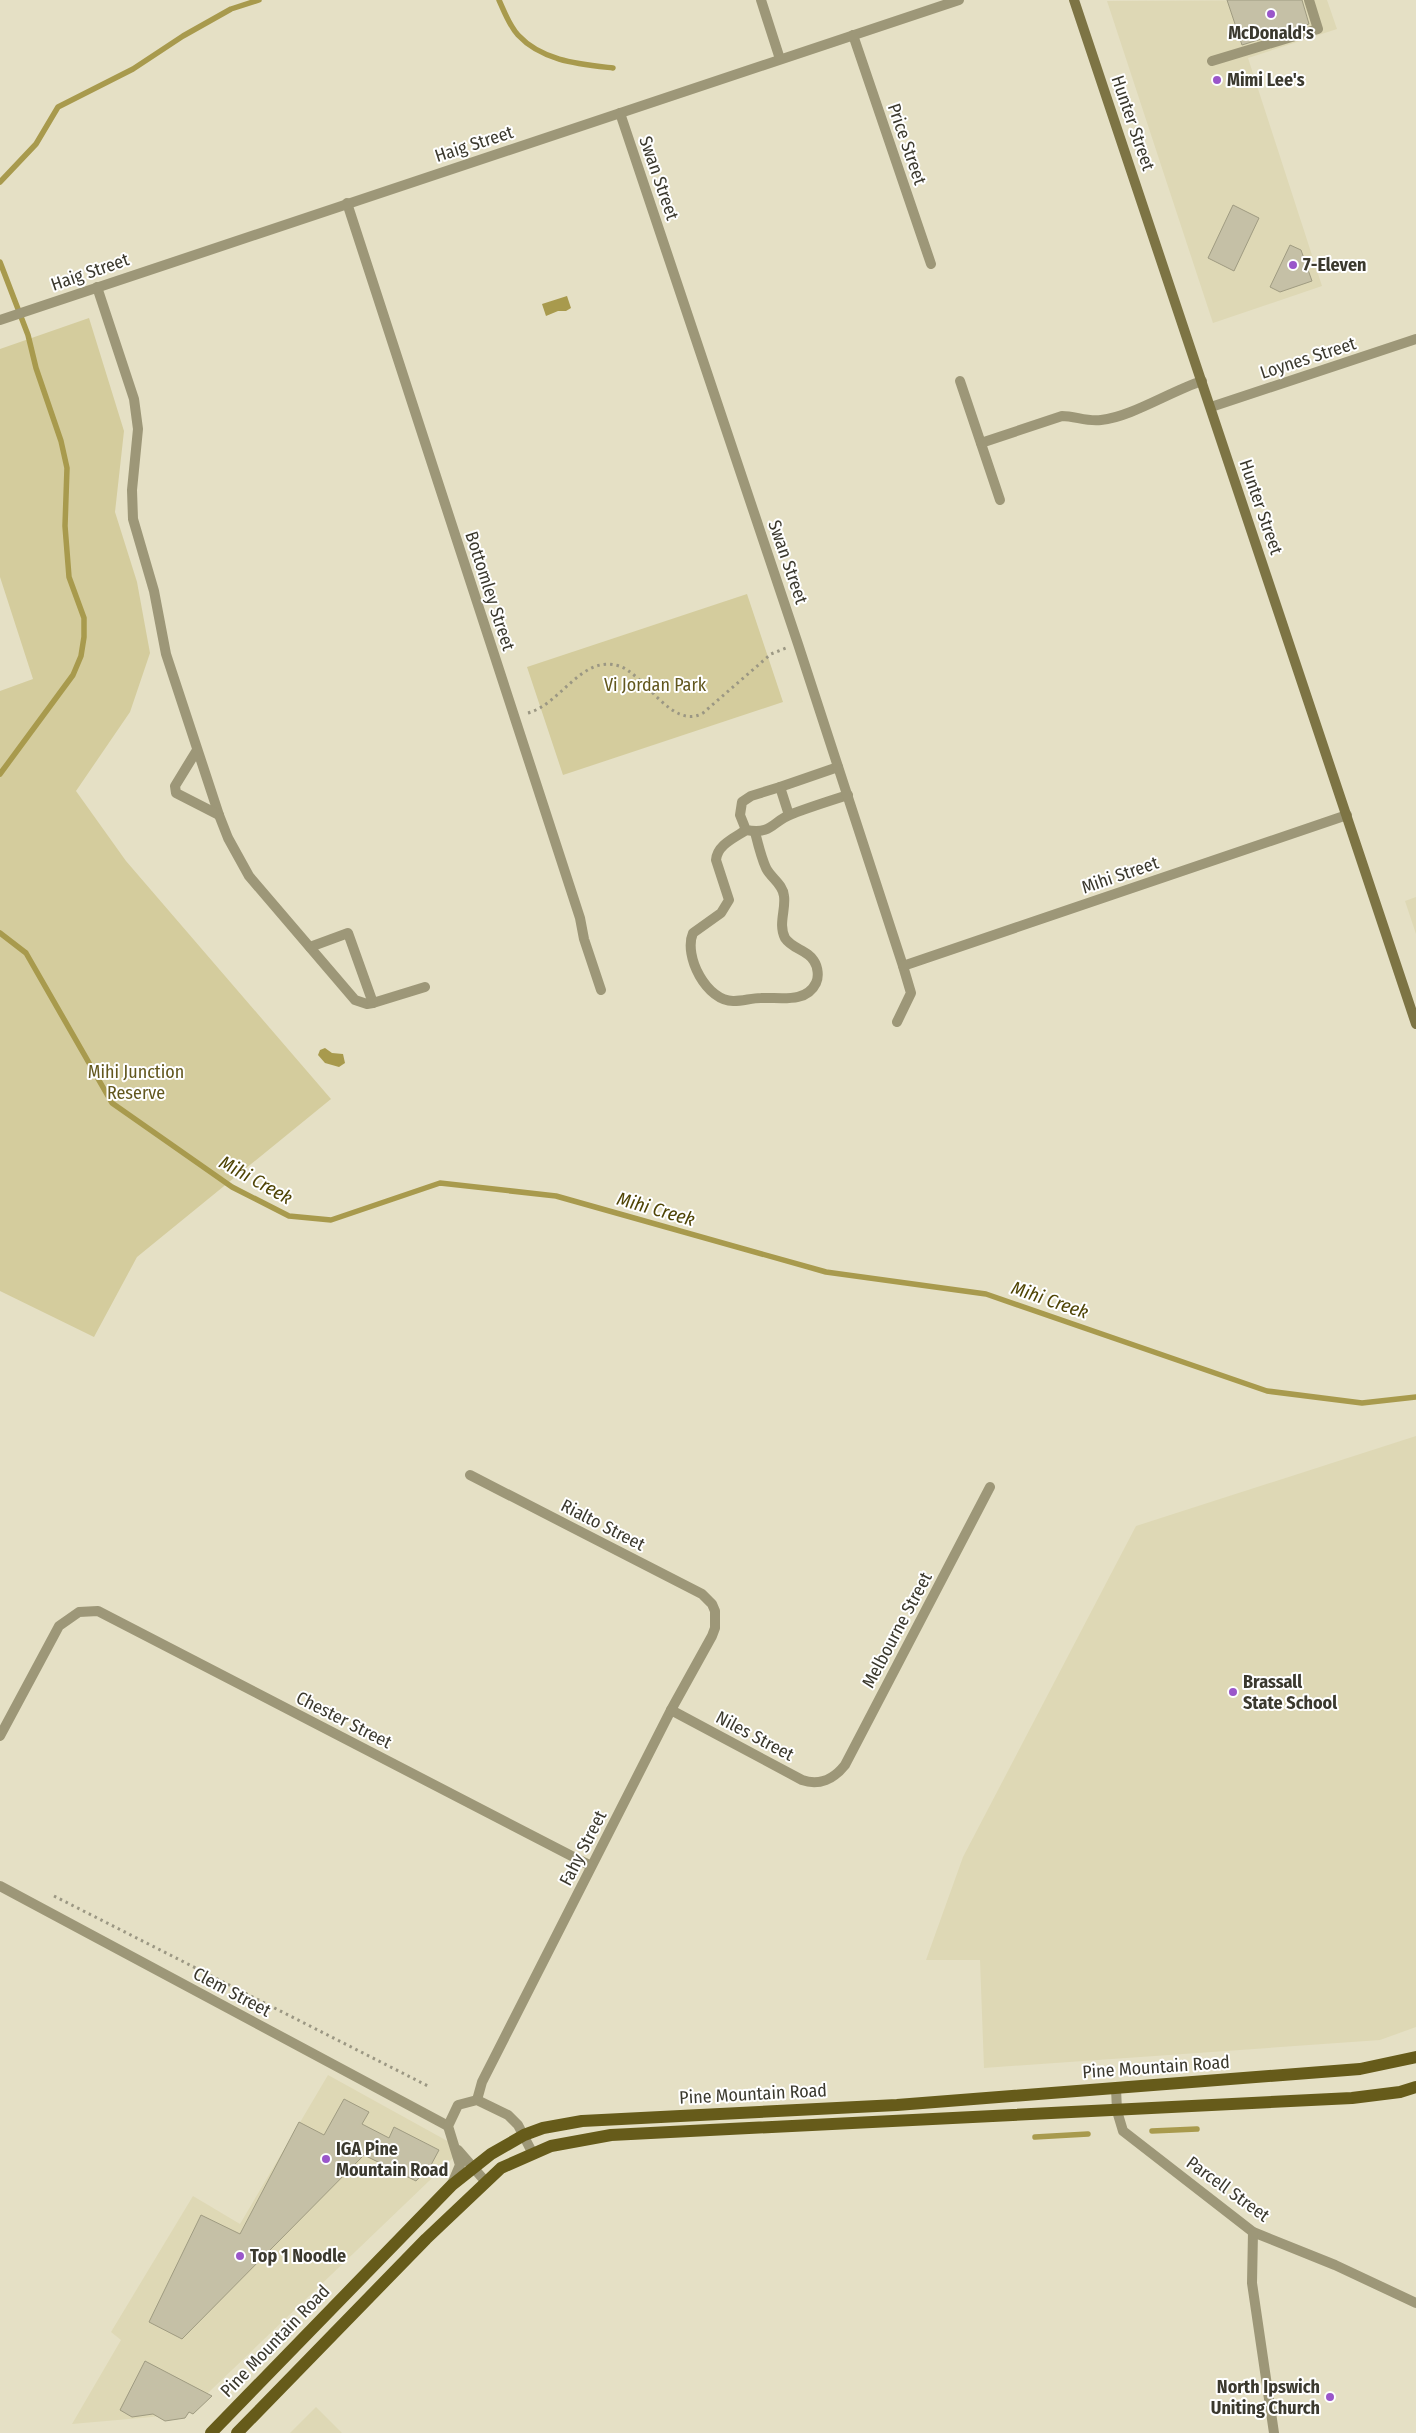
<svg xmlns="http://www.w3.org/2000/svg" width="1416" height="2433" font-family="'Fira Sans Condensed',sans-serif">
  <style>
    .built { fill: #ded8b5 }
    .green { fill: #d4cc9d }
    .water { fill: #a89a4d }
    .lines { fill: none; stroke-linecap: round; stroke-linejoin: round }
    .stream { stroke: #a89a4d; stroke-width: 5.5 }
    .building { fill: #c5c0a6; stroke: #9f9b81 }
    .path { stroke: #9b9783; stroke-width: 3; stroke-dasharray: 2.5 4; stroke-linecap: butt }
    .lane { stroke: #9d9778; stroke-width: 10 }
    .street { stroke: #9d9778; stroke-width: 10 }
    .secondary { stroke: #7d7444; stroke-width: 10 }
    .primary { stroke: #665b1a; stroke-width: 12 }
    .poi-dot { fill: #9a56ca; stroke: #fff; stroke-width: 2 }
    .labels { text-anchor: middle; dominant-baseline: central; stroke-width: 4; stroke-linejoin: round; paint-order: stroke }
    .poi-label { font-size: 18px; font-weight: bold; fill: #3b392e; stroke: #fff; text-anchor: start }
    .street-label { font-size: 18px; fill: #3b392e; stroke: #fff }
    .park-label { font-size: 18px; fill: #62571e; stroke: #fff }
    .water-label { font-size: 19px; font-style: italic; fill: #4f4405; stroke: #fff }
  </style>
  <rect width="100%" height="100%" fill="#e5e0c5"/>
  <g class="built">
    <path d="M 1327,0 L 1337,29 L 1248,58 L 1322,286 L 1213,323 L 1107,1 Z"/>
    <path d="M 1416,897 L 1416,934 L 1405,901 Z"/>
    <path d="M 1416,1436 L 1416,2027 L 1380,2040 L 984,2068 L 980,1960 L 926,1960 L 963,1857 L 1136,1526 Z"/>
    <path d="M 328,2075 L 451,2143 L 453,2158 L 186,2414 L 72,2424 L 121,2340 L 111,2332 L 193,2196 L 240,2224 Z"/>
    <path d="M 316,2407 L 342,2433 L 290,2433 Z"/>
  </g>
  <g class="green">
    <path d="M 89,318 L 124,431 L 115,512 L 137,582 L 150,653 L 130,712 L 76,791 L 126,861 L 331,1099 L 137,1257 L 94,1337 L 0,1291 L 0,691 L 33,679 L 0,577 L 0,349 Z"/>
    <path d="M 747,594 L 783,702 L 563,775 L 527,667 Z"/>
  </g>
  <g class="water">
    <path d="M 567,296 L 571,308 L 566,311 L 558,311 L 546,316 L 542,304 Z"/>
    <path d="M 325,1048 L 332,1053 L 343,1054 L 345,1063 L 339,1067 L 325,1063 L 318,1055 L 320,1050 Z"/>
  </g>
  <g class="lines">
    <g class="stream">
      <path d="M 499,0 C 504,11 509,25 518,35 C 542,61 579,64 613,68"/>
      <path d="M 0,182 L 36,144 L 58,107 L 133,69 L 183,36 L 231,9 L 259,0"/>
      <path d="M 0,262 L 28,335 L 36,368 L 61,441 L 67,468 L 65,526 L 69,577 L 84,618 L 84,637 L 81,656 L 73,675 L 0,774"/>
      <path d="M 0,933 L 26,953 L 112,1103 L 232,1187 L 289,1216 L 331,1220 L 440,1183 L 556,1196 L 826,1272 L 986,1294 L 1267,1391 L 1362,1403 L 1416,1397"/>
      <path d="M 1152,2131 L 1197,2129"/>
      <path d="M 1035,2137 L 1088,2134"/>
    </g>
  </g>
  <g class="building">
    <path d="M 1227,0 L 1302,0 L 1309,24 L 1242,45 Z"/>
    <path d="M 1233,205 L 1259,218 L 1234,271 L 1208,258 Z"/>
    <path d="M 1290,245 L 1301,250 L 1312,281 L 1280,292 L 1270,287 Z"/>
    <path d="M 344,2099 L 369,2112 L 362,2124 L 389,2138 L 394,2127 L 439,2150 L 431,2165 L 416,2181 L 364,2155 L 182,2339 L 149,2322 L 201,2215 L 240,2234 L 299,2122 L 324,2135 Z"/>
    <path d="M 145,2361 L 212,2396 L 193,2414 L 189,2412 L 185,2418 L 165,2421 L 153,2414 L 132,2417 L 120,2410 Z"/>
  </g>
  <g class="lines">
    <g class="path">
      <path d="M 528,713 C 561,704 582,654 619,666 C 645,674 672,731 703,713 L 771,654 L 786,648"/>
      <path d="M 54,1896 L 428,2086"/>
    </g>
    <g class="lane">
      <path d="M 761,0 L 780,59"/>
      <path d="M 1212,61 L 1318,29 L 1309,0"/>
      <path d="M 780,787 L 838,767"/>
      <path d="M 789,815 L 780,787 L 751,796 L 742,802 L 740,815 L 746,830 C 773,835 772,821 792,814 C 810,807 829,801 848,795"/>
      <path d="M 746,830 C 734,838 717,845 716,860 L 729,900 L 721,913 L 693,933 C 683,956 707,1002 734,1001 C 743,1001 752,998 761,998 C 779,997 806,1004 816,983 C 819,977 818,967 814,961 C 808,950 792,949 785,938 C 778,924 786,910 784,896 C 783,884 771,878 766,868 C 761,857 758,844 755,832"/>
    </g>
    <g class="street">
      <path d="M 853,35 L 931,264"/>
      <path d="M 620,113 L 798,644 L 903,966 L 911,993 L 897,1022"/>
      <path d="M 347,203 L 580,918 L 584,939 L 601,990"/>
      <path d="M 97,287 L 134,399 L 138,429 L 132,490 L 133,519 L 154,591 L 166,654 L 219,815 L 228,838 L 249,876 L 355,1000 L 367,1004 L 373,1003 L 425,987"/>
      <path d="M 0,320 L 959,0"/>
      <path d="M 960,381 L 1000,500"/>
      <path d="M 1211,407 L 1416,339"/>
      <path d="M 981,443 L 1062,416 C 1075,416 1087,422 1101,420 C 1131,417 1171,391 1202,381"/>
      <path d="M 197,750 L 175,786 L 176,793 L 219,815"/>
      <path d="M 310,947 L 348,933 L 373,1003"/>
      <path d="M 903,966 L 1347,815"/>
      <path d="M 470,1475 L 702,1594 L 712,1604 L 715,1611 L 715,1628 L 712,1636 L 671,1710 L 482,2082 L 477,2100"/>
      <path d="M 671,1710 L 802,1780 C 819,1786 834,1779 845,1765 L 990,1487"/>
      <path d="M 0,1736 L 59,1626 L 79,1612 L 98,1611 L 591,1866"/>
      <path d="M 0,1886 L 448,2126"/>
      <path d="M 1116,2088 L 1117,2111 L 1123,2131 L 1253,2232 L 1335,2265 L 1416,2303"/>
      <path d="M 458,2150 L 485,2181"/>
      <path d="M 452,2184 L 460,2165 L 448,2126 L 458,2105 L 477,2100 L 508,2115 L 518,2125 L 532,2152"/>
      <path d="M 1253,2232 L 1252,2283 L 1274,2433"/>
    </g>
    <path class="secondary" d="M 1074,0 L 1416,1024"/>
    <g class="primary">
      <path d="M 211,2433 L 452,2185 L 491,2154 L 524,2135 L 543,2128 L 582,2121 L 897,2105 L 1360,2069 L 1416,2057"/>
      <path d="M 237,2433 L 426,2239 L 501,2168 L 551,2146 L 611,2135 L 1352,2098 L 1400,2092 L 1416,2087"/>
    </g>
  </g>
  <g class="poi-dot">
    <circle cx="1271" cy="14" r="5"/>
    <circle cx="1217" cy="80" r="5"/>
    <circle cx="1293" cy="265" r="5"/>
    <circle cx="1233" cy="1692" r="5"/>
    <circle cx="326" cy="2159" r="5"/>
    <circle cx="240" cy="2256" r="5"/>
    <circle cx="1330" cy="2397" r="5"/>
  </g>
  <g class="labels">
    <g class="poi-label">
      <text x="1271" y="33" text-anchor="middle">McDonald's</text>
      <text x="1227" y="80">Mimi Lee's</text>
      <text x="1303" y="265">7-Eleven</text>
      <text x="1243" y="1682">Brassall<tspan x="1243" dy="21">State School</tspan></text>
      <text x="336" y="2149">IGA Pine<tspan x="336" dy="21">Mountain Road</tspan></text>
      <text x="250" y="2256">Top 1 Noodle</text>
      <text x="1320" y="2387" text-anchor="end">North Ipswich<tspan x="1320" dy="21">Uniting Church</tspan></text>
    </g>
    <g class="street-label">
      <text transform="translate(1133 123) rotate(71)">Hunter Street</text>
      <text transform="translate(474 144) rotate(-18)">Haig Street</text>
      <text transform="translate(907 144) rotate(71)">Price Street</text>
      <text transform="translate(659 178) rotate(71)">Swan Street</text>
      <text transform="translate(90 272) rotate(-19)">Haig Street</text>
      <text transform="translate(1308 358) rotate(-18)">Loynes Street</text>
      <text transform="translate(1261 507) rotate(71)">Hunter Street</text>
      <text transform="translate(788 562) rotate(71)">Swan Street</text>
      <text transform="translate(490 591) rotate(72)">Bottomley Street</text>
      <text transform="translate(1120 875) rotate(-19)">Mihi Street</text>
      <text transform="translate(603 1525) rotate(27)">Rialto Street</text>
      <text transform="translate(897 1630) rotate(-62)">Melbourne Street</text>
      <text transform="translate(344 1720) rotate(27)">Chester Street</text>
      <text transform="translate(755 1736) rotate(28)">Niles Street</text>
      <text transform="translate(583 1848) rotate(-63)">Fahy Street</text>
      <text transform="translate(232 1992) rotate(28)">Clem Street</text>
      <text transform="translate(1156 2067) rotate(-4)">Pine Mountain Road</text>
      <text transform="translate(753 2094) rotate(-3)">Pine Mountain Road</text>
      <text transform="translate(1228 2189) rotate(36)">Parcell Street</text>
      <text transform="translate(275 2341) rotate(-46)">Pine Mountain Road</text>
    </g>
    <g class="park-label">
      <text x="655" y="685">Vi Jordan Park</text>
      <text x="136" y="1072">Mihi Junction<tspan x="136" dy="21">Reserve</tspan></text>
    </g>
    <g class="water-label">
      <text transform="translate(256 1180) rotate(29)">Mihi Creek</text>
      <text transform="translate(656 1209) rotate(16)">Mihi Creek</text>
      <text transform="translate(1050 1300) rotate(19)">Mihi Creek</text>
    </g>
  </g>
</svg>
